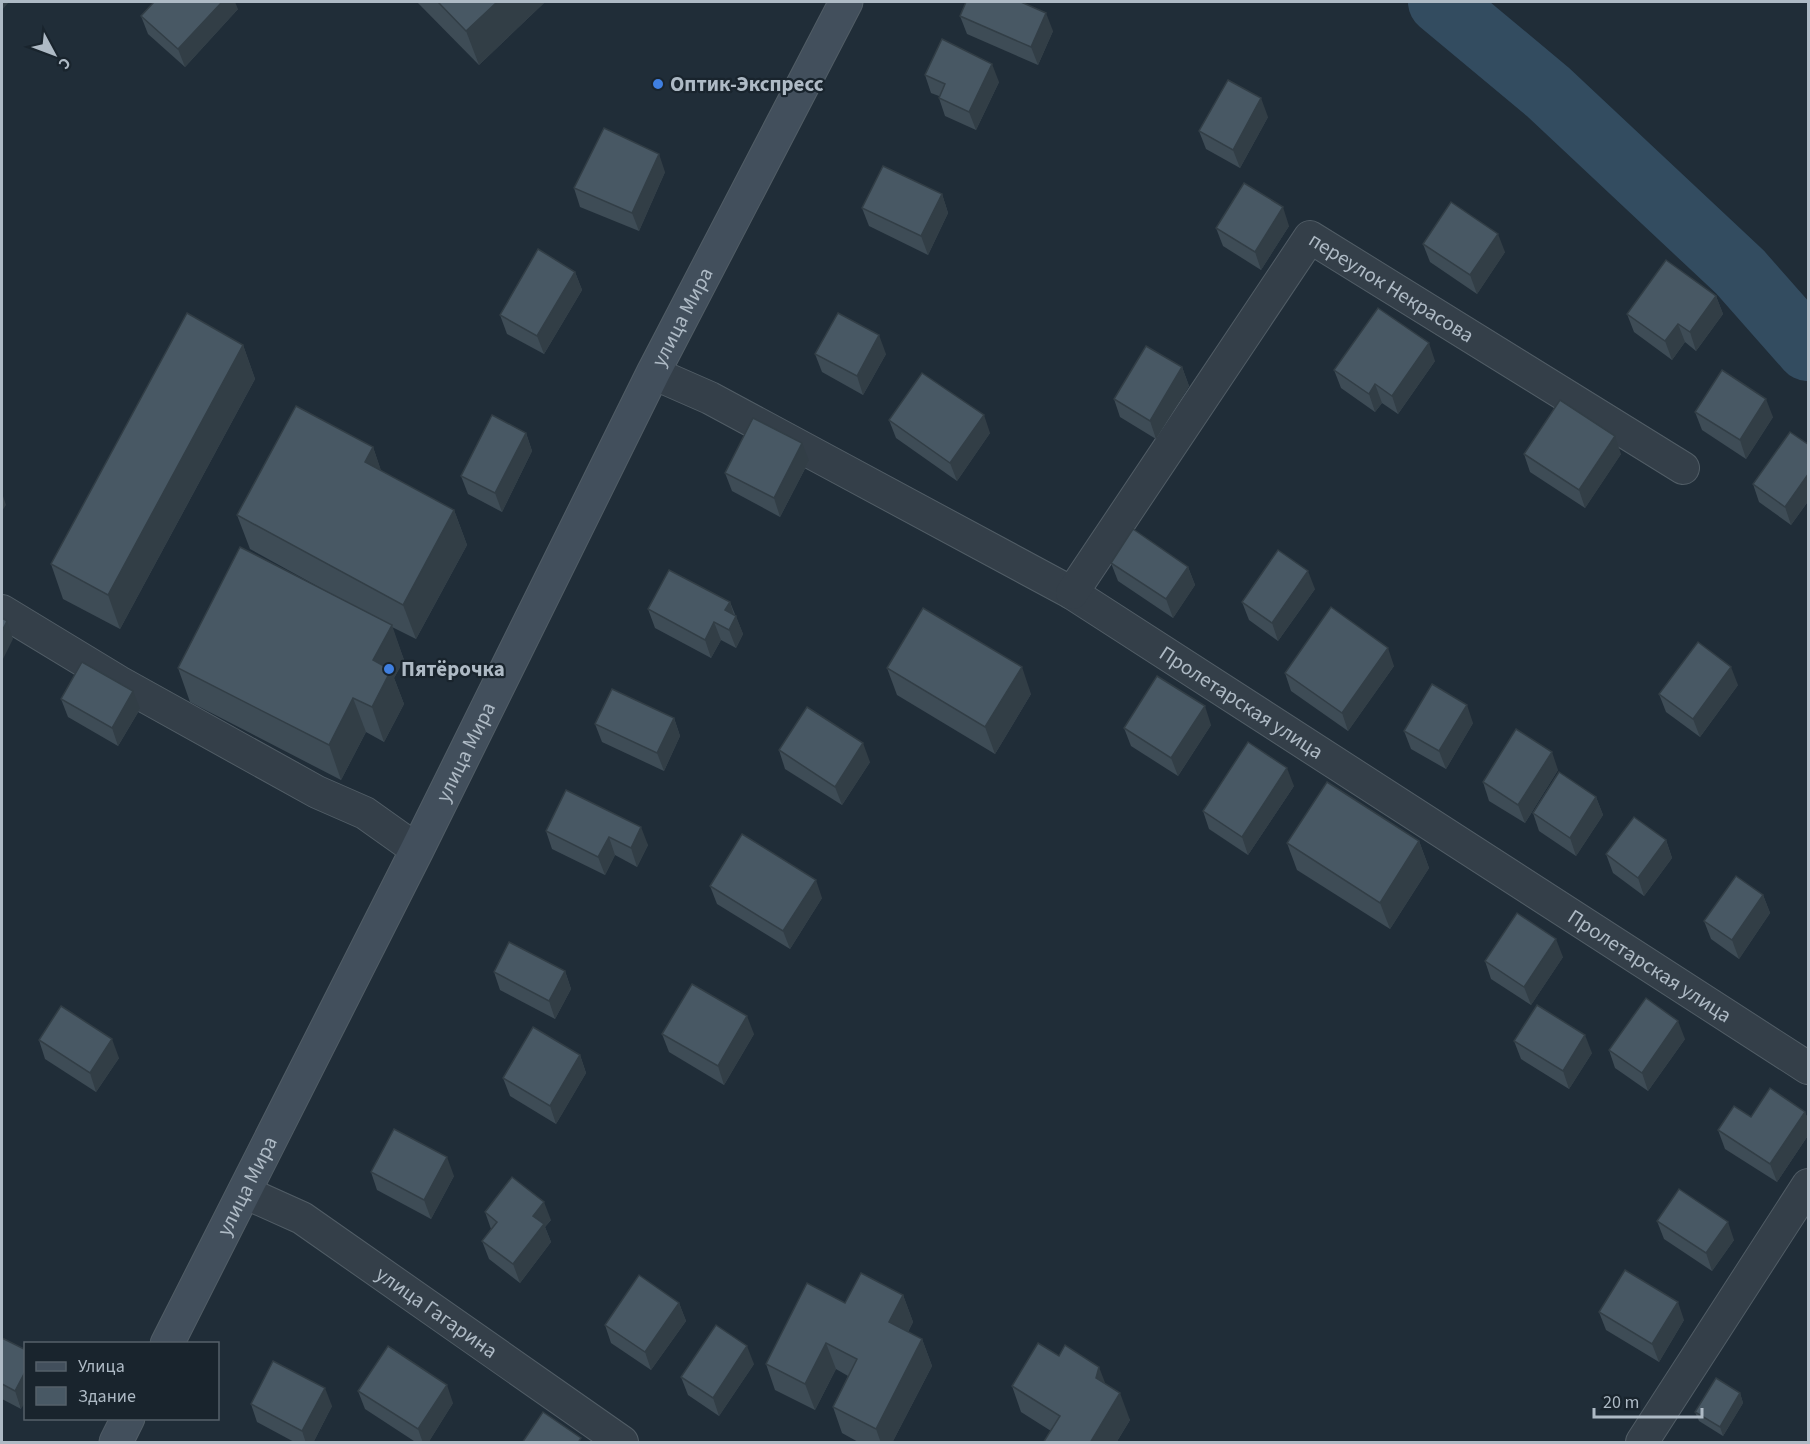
<svg xmlns="http://www.w3.org/2000/svg" width="1810" height="1444" font-family="'Source Sans 3',sans-serif">
  <style>
    .lines { fill: none; stroke-linecap: round; stroke-linejoin: round }
    .river { stroke: #334c60; stroke-width: 64 }
    .street-casing { stroke: #515d66; stroke-width: 34 }
    .secondary-casing { stroke: #515d66; stroke-width: 35 }
    .street { stroke: #343f49; stroke-width: 32 }
    .secondary { stroke: #424f5c; stroke-width: 33 }
    .wall { fill: #3e4c56 }
    .shaded-wall { fill: #323e46 }
    .building { fill: #485864; stroke: #323e46; stroke-width: 1.5 }
    .shop-dot { fill: #3f7fe0; stroke: #19242d; stroke-width: 2 }
    .labels { text-anchor: middle; dominant-baseline: central; stroke-width: 4.5; stroke-linejoin: round; paint-order: stroke }
    .poi-label { font-size: 21px; font-weight: bold; fill: #aebac5; stroke: #19242d; text-anchor: start }
    .street-label { font-size: 21px; fill: #aebac5; stroke: #19242d }
  </style>
  <rect width="100%" height="100%" fill="#202d38"/>
  <g class="lines">
    <path class="river" d="M 1440,2 L 1548,92 L 1740,272 L 1808,349"/>
    <defs>
      <g id="street">
        <path id="s1" d="M 653,373 L 710,398 L 1072,593 L 1808,1068"/>
        <path id="s2" d="M 1072,593 L 1310,237 L 1683,468"/>
        <path d="M 2,611 L 119,682 L 317,792 L 365,813 L 417,850"/>
        <path id="s3" d="M 244,1192 L 302,1218 L 622,1442"/>
        <path d="M 1642,1442 L 1808,1185"/>
      </g>
      <g id="secondary">
        <path id="s4" d="M 167,1344 L 417,850 L 653,373 L 846,2"/>
        <path d="M 116,1442 L 128,1418"/>
      </g>
    </defs>
    <use href="#street" class="street-casing"/>
    <use href="#secondary" class="secondary-casing"/>
    <use href="#street" class="street"/>
    <use href="#secondary" class="secondary"/>
  </g>
  <g class="wall">
    <path d="M 417,2 L 545,2 L 479,65 Z"/>
    <path d="M 238,9 L 185,67 L 148,34 L 141,16 Z"/>
    <path d="M 960,16 L 1053,31 L 1038,65 L 967,34 Z"/>
    <path d="M 925,75 L 999,82 L 976,130 L 945,116 L 939,98 L 939,96 L 931,93 Z"/>
    <path d="M 1268,117 L 1240,168 L 1206,149 L 1199,131 Z"/>
    <path d="M 665,172 L 639,231 L 580,207 L 574,188 Z"/>
    <path d="M 942,194 L 948,213 L 928,255 L 869,226 L 862,208 Z"/>
    <path d="M 1289,226 L 1261,270 L 1223,246 L 1216,228 Z"/>
    <path d="M 1423,244 L 1505,252 L 1477,294 L 1430,262 Z"/>
    <path d="M 575,272 L 582,290 L 544,354 L 507,334 L 500,315 Z"/>
    <path d="M 1716,296 L 1723,314 L 1696,351 L 1685,342 L 1672,360 L 1634,332 L 1627,314 Z"/>
    <path d="M 243,345 L 255,379 L 120,629 L 63,599 L 51,564 Z"/>
    <path d="M 815,354 L 886,354 L 863,395 L 822,372 Z"/>
    <path d="M 1435,361 L 1398,414 L 1382,403 L 1375,412 L 1341,388 L 1334,370 Z"/>
    <path d="M 1182,367 L 1189,386 L 1156,439 L 1120,417 L 1114,399 Z"/>
    <path d="M 1695,412 L 1773,417 L 1746,459 L 1702,430 Z"/>
    <path d="M 889,420 L 990,433 L 957,481 L 896,438 Z"/>
    <path d="M 526,433 L 532,451 L 502,512 L 468,494 L 461,476 Z"/>
    <path d="M 1809,445 L 1809,500 L 1791,525 L 1759,502 L 1753,484 Z"/>
    <path d="M 373,447 L 381,471 L 454,510 L 467,545 L 416,639 L 392,627 L 404,660 L 394,678 L 404,704 L 384,742 L 366,732 L 341,780 L 190,702 L 178,668 L 355,607 L 250,549 L 237,515 Z"/>
    <path d="M 1524,454 L 1621,454 L 1585,508 L 1530,472 Z"/>
    <path d="M 809,461 L 780,517 L 732,491 L 725,473 Z"/>
    <path d="M 1111,563 L 1188,567 L 1195,585 L 1173,618 L 1118,581 Z"/>
    <path d="M 1315,589 L 1278,641 L 1249,620 L 1242,602 Z"/>
    <path d="M 730,602 L 743,634 L 736,648 L 721,640 L 711,658 L 655,628 L 648,609 Z"/>
    <path d="M 1394,666 L 1348,731 L 1291,691 L 1285,673 Z"/>
    <path d="M 887,668 L 1031,694 L 995,754 L 897,695 Z"/>
    <path d="M 1738,685 L 1700,737 L 1666,712 L 1659,694 Z"/>
    <path d="M 61,699 L 140,709 L 118,746 L 68,717 Z"/>
    <path d="M 674,718 L 680,736 L 664,771 L 602,742 L 595,724 Z"/>
    <path d="M 1473,723 L 1446,769 L 1411,749 L 1404,731 Z"/>
    <path d="M 1211,725 L 1178,776 L 1131,746 L 1124,728 Z"/>
    <path d="M 779,750 L 870,762 L 842,805 L 785,769 Z"/>
    <path d="M 1558,770 L 1525,823 L 1489,801 L 1483,782 Z"/>
    <path d="M 1294,786 L 1248,855 L 1209,829 L 1203,811 Z"/>
    <path d="M 566,790 L 648,845 L 637,867 L 615,855 L 605,875 L 552,849 L 546,831 Z"/>
    <path d="M 1596,797 L 1603,815 L 1576,856 L 1539,831 L 1533,813 Z"/>
    <path d="M 1666,840 L 1672,858 L 1644,896 L 1613,873 L 1606,854 Z"/>
    <path d="M 1419,841 L 1429,868 L 1390,929 L 1297,870 L 1287,843 Z"/>
    <path d="M 710,886 L 822,898 L 790,949 L 717,904 Z"/>
    <path d="M 1763,895 L 1770,913 L 1739,959 L 1711,939 L 1704,921 Z"/>
    <path d="M 1563,957 L 1531,1005 L 1491,979 L 1485,961 Z"/>
    <path d="M 565,971 L 571,989 L 555,1019 L 500,990 L 494,972 Z"/>
    <path d="M 662,1034 L 754,1034 L 724,1085 L 669,1052 Z"/>
    <path d="M 1685,1039 L 1648,1091 L 1615,1068 L 1609,1050 Z"/>
    <path d="M 39,1040 L 119,1058 L 96,1092 L 45,1059 Z"/>
    <path d="M 1514,1041 L 1592,1053 L 1569,1089 L 1521,1059 Z"/>
    <path d="M 580,1055 L 586,1073 L 556,1124 L 510,1096 L 503,1078 Z"/>
    <path d="M 1805,1112 L 1809,1122 L 1809,1134 L 1777,1182 L 1725,1149 L 1718,1130 L 1751,1117 Z"/>
    <path d="M 371,1172 L 454,1176 L 431,1219 L 377,1190 Z"/>
    <path d="M 485,1212 L 551,1220 L 545,1227 L 551,1242 L 520,1283 L 489,1259 L 482,1241 L 491,1229 Z"/>
    <path d="M 1657,1221 L 1734,1240 L 1712,1271 L 1664,1239 Z"/>
    <path d="M 903,1295 L 913,1322 L 908,1332 L 922,1339 L 932,1366 L 892,1443 L 860,1443 L 842,1433 L 833,1407 L 848,1376 L 836,1369 L 815,1410 L 775,1390 L 766,1364 L 845,1303 Z"/>
    <path d="M 679,1303 L 686,1321 L 651,1370 L 611,1343 L 605,1325 Z"/>
    <path d="M 1599,1312 L 1684,1320 L 1659,1362 L 1606,1330 Z"/>
    <path d="M 2,1338 L 21,1409 L 2,1399 Z"/>
    <path d="M 754,1364 L 719,1416 L 688,1395 L 681,1377 Z"/>
    <path d="M 1106,1385 L 1130,1420 L 1116,1443 L 1043,1443 L 1051,1431 L 1021,1412 L 1012,1386 Z"/>
    <path d="M 358,1391 L 453,1403 L 428,1443 L 417,1443 L 365,1409 Z"/>
    <path d="M 1740,1393 L 1743,1403 L 1723,1436 L 1699,1421 L 1695,1412 Z"/>
    <path d="M 251,1404 L 332,1406 L 313,1443 L 296,1443 L 257,1422 Z"/>
  </g>
  <g class="shaded-wall">
    <path d="M 2,2 L 9,2 L 2,10 Z"/>
    <path d="M 222,2 L 235,2 L 238,9 L 185,67 L 178,49 Z"/>
    <path d="M 497,2 L 545,2 L 479,65 L 466,31 Z"/>
    <path d="M 1046,13 L 1053,31 L 1038,65 L 1031,47 Z"/>
    <path d="M 992,64 L 999,82 L 976,130 L 969,112 Z"/>
    <path d="M 1261,98 L 1268,117 L 1240,168 L 1233,150 Z"/>
    <path d="M 659,154 L 665,172 L 639,231 L 632,213 Z"/>
    <path d="M 942,194 L 948,213 L 928,255 L 921,236 Z"/>
    <path d="M 1283,207 L 1289,226 L 1261,270 L 1255,252 Z"/>
    <path d="M 1498,234 L 1505,252 L 1477,294 L 1470,275 Z"/>
    <path d="M 575,272 L 582,290 L 544,354 L 537,336 Z"/>
    <path d="M 1716,296 L 1723,314 L 1696,351 L 1690,332 Z"/>
    <path d="M 1678,324 L 1685,342 L 1672,360 L 1665,341 Z"/>
    <path d="M 879,335 L 886,354 L 863,395 L 857,376 Z"/>
    <path d="M 1429,343 L 1435,361 L 1398,414 L 1392,396 Z"/>
    <path d="M 243,345 L 255,379 L 120,629 L 108,595 Z"/>
    <path d="M 1182,367 L 1189,386 L 1156,439 L 1150,421 Z"/>
    <path d="M 1375,384 L 1382,403 L 1375,412 L 1369,394 Z"/>
    <path d="M 1766,399 L 1773,417 L 1746,459 L 1740,440 Z"/>
    <path d="M 984,415 L 990,433 L 957,481 L 950,463 Z"/>
    <path d="M 526,433 L 532,451 L 502,512 L 495,493 Z"/>
    <path d="M 1615,436 L 1621,454 L 1585,508 L 1579,490 Z"/>
    <path d="M 802,443 L 809,461 L 780,517 L 774,498 Z"/>
    <path d="M 373,447 L 385,482 L 365,462 Z"/>
    <path d="M 1809,473 L 1809,500 L 1791,525 L 1785,507 Z"/>
    <path d="M 2,493 L 6,505 L 2,511 Z"/>
    <path d="M 454,510 L 467,545 L 416,639 L 403,605 Z"/>
    <path d="M 1188,567 L 1195,585 L 1173,618 L 1166,599 Z"/>
    <path d="M 1308,571 L 1315,589 L 1278,641 L 1272,623 Z"/>
    <path d="M 730,602 L 735,618 L 736,616 L 743,634 L 736,648 L 729,630 L 725,610 Z"/>
    <path d="M 7,621 L 13,639 L 2,661 L 2,631 Z"/>
    <path d="M 714,622 L 721,640 L 711,658 L 705,640 Z"/>
    <path d="M 392,625 L 404,660 L 394,678 L 404,704 L 384,742 L 372,707 L 373,660 Z"/>
    <path d="M 1388,648 L 1394,666 L 1348,731 L 1342,713 Z"/>
    <path d="M 1022,667 L 1031,694 L 995,754 L 985,727 Z"/>
    <path d="M 1731,667 L 1738,685 L 1700,737 L 1693,719 Z"/>
    <path d="M 133,691 L 140,709 L 118,746 L 112,728 Z"/>
    <path d="M 353,698 L 366,732 L 341,780 L 329,745 Z"/>
    <path d="M 1467,705 L 1473,723 L 1446,769 L 1439,751 Z"/>
    <path d="M 1205,706 L 1211,725 L 1178,776 L 1171,758 Z"/>
    <path d="M 674,718 L 680,736 L 664,771 L 657,753 Z"/>
    <path d="M 863,743 L 870,762 L 842,805 L 835,787 Z"/>
    <path d="M 1552,752 L 1558,770 L 1525,823 L 1518,805 Z"/>
    <path d="M 1287,768 L 1294,786 L 1248,855 L 1242,837 Z"/>
    <path d="M 1596,797 L 1603,815 L 1576,856 L 1570,838 Z"/>
    <path d="M 641,827 L 648,845 L 637,867 L 631,848 Z"/>
    <path d="M 609,837 L 615,855 L 605,875 L 598,857 Z"/>
    <path d="M 1666,840 L 1672,858 L 1644,896 L 1638,878 Z"/>
    <path d="M 1419,841 L 1429,868 L 1390,929 L 1380,903 Z"/>
    <path d="M 816,880 L 822,898 L 790,949 L 783,931 Z"/>
    <path d="M 1763,895 L 1770,913 L 1739,959 L 1732,940 Z"/>
    <path d="M 1556,939 L 1563,957 L 1531,1005 L 1524,987 Z"/>
    <path d="M 565,971 L 571,989 L 555,1019 L 549,1001 Z"/>
    <path d="M 747,1016 L 754,1034 L 724,1085 L 718,1066 Z"/>
    <path d="M 1678,1021 L 1685,1039 L 1648,1091 L 1642,1073 Z"/>
    <path d="M 1585,1035 L 1592,1053 L 1569,1089 L 1563,1071 Z"/>
    <path d="M 112,1039 L 119,1058 L 96,1092 L 90,1073 Z"/>
    <path d="M 580,1055 L 586,1073 L 556,1124 L 550,1106 Z"/>
    <path d="M 1805,1112 L 1809,1122 L 1809,1134 L 1777,1182 L 1770,1164 Z"/>
    <path d="M 447,1157 L 454,1176 L 431,1219 L 424,1200 Z"/>
    <path d="M 544,1202 L 551,1220 L 545,1227 L 551,1242 L 520,1283 L 513,1264 L 533,1216 Z"/>
    <path d="M 1728,1222 L 1734,1240 L 1712,1271 L 1706,1253 Z"/>
    <path d="M 903,1295 L 913,1322 L 899,1349 L 889,1322 Z"/>
    <path d="M 1678,1302 L 1684,1320 L 1659,1362 L 1652,1344 Z"/>
    <path d="M 679,1303 L 686,1321 L 651,1370 L 645,1352 Z"/>
    <path d="M 922,1339 L 932,1366 L 892,1443 L 881,1443 L 876,1429 Z"/>
    <path d="M 826,1343 L 836,1369 L 815,1410 L 805,1384 Z"/>
    <path d="M 747,1346 L 754,1364 L 719,1416 L 713,1398 Z"/>
    <path d="M 1099,1367 L 1109,1393 L 1096,1378 Z"/>
    <path d="M 26,1370 L 26,1401 L 21,1409 L 15,1391 Z"/>
    <path d="M 447,1385 L 453,1403 L 428,1443 L 423,1443 L 418,1429 Z"/>
    <path d="M 325,1388 L 332,1406 L 313,1443 L 306,1443 L 302,1431 Z"/>
    <path d="M 1120,1393 L 1130,1420 L 1116,1443 L 1090,1443 Z"/>
    <path d="M 1740,1393 L 1743,1403 L 1723,1436 L 1720,1427 Z"/>
  </g>
  <g class="building">
    <path d="M 154,2 L 222,2 L 178,49 L 141,16 Z"/>
    <path d="M 438,2 L 497,2 L 466,31 Z"/>
    <path d="M 966,2 L 1021,2 L 1046,13 L 1031,47 L 960,16 Z"/>
    <path d="M 942,39 L 992,64 L 969,112 L 939,98 L 945,84 L 925,75 Z"/>
    <path d="M 1228,80 L 1261,98 L 1233,150 L 1199,131 Z"/>
    <path d="M 604,128 L 659,154 L 632,213 L 574,188 Z"/>
    <path d="M 883,166 L 942,194 L 921,236 L 862,208 Z"/>
    <path d="M 1244,183 L 1283,207 L 1255,252 L 1216,228 Z"/>
    <path d="M 1451,202 L 1498,234 L 1470,275 L 1423,244 Z"/>
    <path d="M 538,249 L 575,272 L 537,336 L 500,315 Z"/>
    <path d="M 1666,260 L 1716,296 L 1690,332 L 1678,324 L 1665,341 L 1627,314 Z"/>
    <path d="M 1378,308 L 1429,343 L 1392,396 L 1375,384 L 1369,394 L 1334,370 Z"/>
    <path d="M 187,313 L 243,345 L 108,595 L 51,564 Z"/>
    <path d="M 838,313 L 879,335 L 857,376 L 815,354 Z"/>
    <path d="M 1146,346 L 1182,367 L 1150,421 L 1114,399 Z"/>
    <path d="M 1722,370 L 1766,399 L 1740,440 L 1695,412 Z"/>
    <path d="M 922,373 L 984,415 L 950,463 L 889,420 Z"/>
    <path d="M 1560,400 L 1615,436 L 1579,490 L 1524,454 Z"/>
    <path d="M 296,406 L 373,447 L 365,462 L 454,510 L 403,605 L 237,515 Z"/>
    <path d="M 492,415 L 526,433 L 495,493 L 461,476 Z"/>
    <path d="M 753,418 L 802,443 L 774,498 L 725,473 Z"/>
    <path d="M 1790,432 L 1809,445 L 1809,473 L 1785,507 L 1753,484 Z"/>
    <path d="M 1133,529 L 1188,567 L 1166,599 L 1111,563 Z"/>
    <path d="M 240,547 L 392,625 L 373,660 L 391,670 L 372,707 L 353,698 L 329,745 L 178,668 Z"/>
    <path d="M 1278,550 L 1308,571 L 1272,623 L 1242,602 Z"/>
    <path d="M 669,570 L 730,602 L 725,610 L 736,616 L 729,630 L 714,622 L 705,640 L 648,609 Z"/>
    <path d="M 1331,607 L 1388,648 L 1342,713 L 1285,673 Z"/>
    <path d="M 923,608 L 1022,667 L 985,727 L 887,668 Z"/>
    <path d="M 2,618 L 7,621 L 2,631 Z"/>
    <path d="M 1698,642 L 1731,667 L 1693,719 L 1659,694 Z"/>
    <path d="M 82,662 L 133,691 L 112,728 L 61,699 Z"/>
    <path d="M 1157,676 L 1205,706 L 1171,758 L 1124,728 Z"/>
    <path d="M 1432,684 L 1467,705 L 1439,751 L 1404,731 Z"/>
    <path d="M 612,689 L 674,718 L 657,753 L 595,724 Z"/>
    <path d="M 807,707 L 863,743 L 835,787 L 779,750 Z"/>
    <path d="M 1516,729 L 1552,752 L 1518,805 L 1483,782 Z"/>
    <path d="M 1248,742 L 1287,768 L 1242,837 L 1203,811 Z"/>
    <path d="M 1559,772 L 1596,797 L 1570,838 L 1533,813 Z"/>
    <path d="M 1327,782 L 1419,841 L 1380,903 L 1287,843 Z"/>
    <path d="M 566,790 L 641,827 L 631,848 L 609,837 L 598,857 L 546,831 Z"/>
    <path d="M 1634,817 L 1666,840 L 1638,878 L 1606,854 Z"/>
    <path d="M 742,834 L 816,880 L 783,931 L 710,886 Z"/>
    <path d="M 1736,876 L 1763,895 L 1732,940 L 1704,921 Z"/>
    <path d="M 1517,913 L 1556,939 L 1524,987 L 1485,961 Z"/>
    <path d="M 509,942 L 565,971 L 549,1001 L 494,972 Z"/>
    <path d="M 692,984 L 747,1016 L 718,1066 L 662,1034 Z"/>
    <path d="M 1646,998 L 1678,1021 L 1642,1073 L 1609,1050 Z"/>
    <path d="M 1537,1005 L 1585,1035 L 1563,1071 L 1514,1041 Z"/>
    <path d="M 61,1006 L 112,1039 L 90,1073 L 39,1040 Z"/>
    <path d="M 533,1027 L 580,1055 L 550,1106 L 503,1078 Z"/>
    <path d="M 1770,1088 L 1805,1112 L 1770,1164 L 1718,1130 L 1734,1106 L 1751,1117 Z"/>
    <path d="M 394,1129 L 447,1157 L 424,1200 L 371,1172 Z"/>
    <path d="M 512,1177 L 544,1202 L 533,1216 L 544,1224 L 513,1264 L 482,1241 L 497,1222 L 485,1212 Z"/>
    <path d="M 1679,1189 L 1728,1222 L 1706,1253 L 1657,1221 Z"/>
    <path d="M 1625,1270 L 1678,1302 L 1652,1344 L 1599,1312 Z"/>
    <path d="M 861,1273 L 903,1295 L 889,1322 L 922,1339 L 876,1429 L 833,1407 L 857,1359 L 826,1343 L 805,1384 L 766,1364 L 807,1283 L 845,1303 Z"/>
    <path d="M 639,1275 L 679,1303 L 645,1352 L 605,1325 Z"/>
    <path d="M 716,1325 L 747,1346 L 713,1398 L 681,1377 Z"/>
    <path d="M 2,1338 L 26,1350 L 26,1370 L 15,1391 L 2,1384 Z"/>
    <path d="M 1038,1343 L 1059,1356 L 1065,1345 L 1099,1367 L 1096,1378 L 1120,1393 L 1090,1443 L 1043,1443 L 1060,1416 L 1012,1386 Z"/>
    <path d="M 388,1346 L 447,1385 L 418,1429 L 358,1391 Z"/>
    <path d="M 273,1361 L 325,1388 L 302,1431 L 251,1404 Z"/>
    <path d="M 1716,1378 L 1740,1393 L 1720,1427 L 1695,1412 Z"/>
    <path d="M 543,1412 L 581,1438 L 578,1443 L 522,1443 Z"/>
  </g>
  <g class="shop-dot">
    <circle cx="658" cy="84" r="6"/>
    <circle cx="389" cy="669" r="6"/>
  </g>
  <g class="labels">
    <g class="poi-label">
      <text x="670" y="84">Оптик-Экспресс</text>
      <text x="401" y="669">Пятёрочка</text>
    </g>
    <g class="street-label">
      <text stroke="none"><textPath href="#s2" startOffset="524">переулок Некрасова</textPath></text>
      <text stroke="none"><textPath href="#s4" startOffset="1149">улица Мира</textPath></text>
      <text stroke="none"><textPath href="#s1" startOffset="675">Пролетарская улица</textPath></text>
      <text stroke="none"><textPath href="#s4" startOffset="663">улица Мира</textPath></text>
      <text stroke="none"><textPath href="#s1" startOffset="1161">Пролетарская улица</textPath></text>
      <text stroke="none"><textPath href="#s4" startOffset="177">улица Мира</textPath></text>
      <text stroke="none"><textPath href="#s3" startOffset="228">улица Гагарина</textPath></text>
    </g>
  </g>
  <rect width="1810" height="1444" fill="none" stroke="#aebac5" stroke-width="6"/>
  <rect x="24" y="1342" width="195" height="78" fill="#19242d" stroke="#55606a" stroke-width="1.5"/>
  <rect x="36" y="1362" width="30" height="9" fill="#424f5c" stroke="#55606a" stroke-width="1.5"/>
  <text x="78" y="1372" font-size="18" fill="#aebac5">Улица</text>
  <rect x="36" y="1387" width="30" height="18" fill="#485864" stroke="#55606a" stroke-width="1.5"/>
  <text x="78" y="1402" font-size="18" fill="#aebac5">Здание</text>
  <g transform="translate(54 54) rotate(131)" stroke="#19242d" stroke-width="4.5" paint-order="stroke">
  <path d="M0-4.5L10 22L0 15L-10 22Z" fill="#aebac5"/>
  <text y="-9" font-size="16" font-weight="bold" text-anchor="middle" fill="#aebac5">С</text>
  </g>
  <path d="M1594 1408v9h108v-9" fill="none" stroke="#aebac5" stroke-width="3"/>
  <text x="1603" y="1408" font-size="18" fill="#aebac5" stroke="#19242d" stroke-width="4.5" paint-order="stroke">20 m</text>
</svg>
